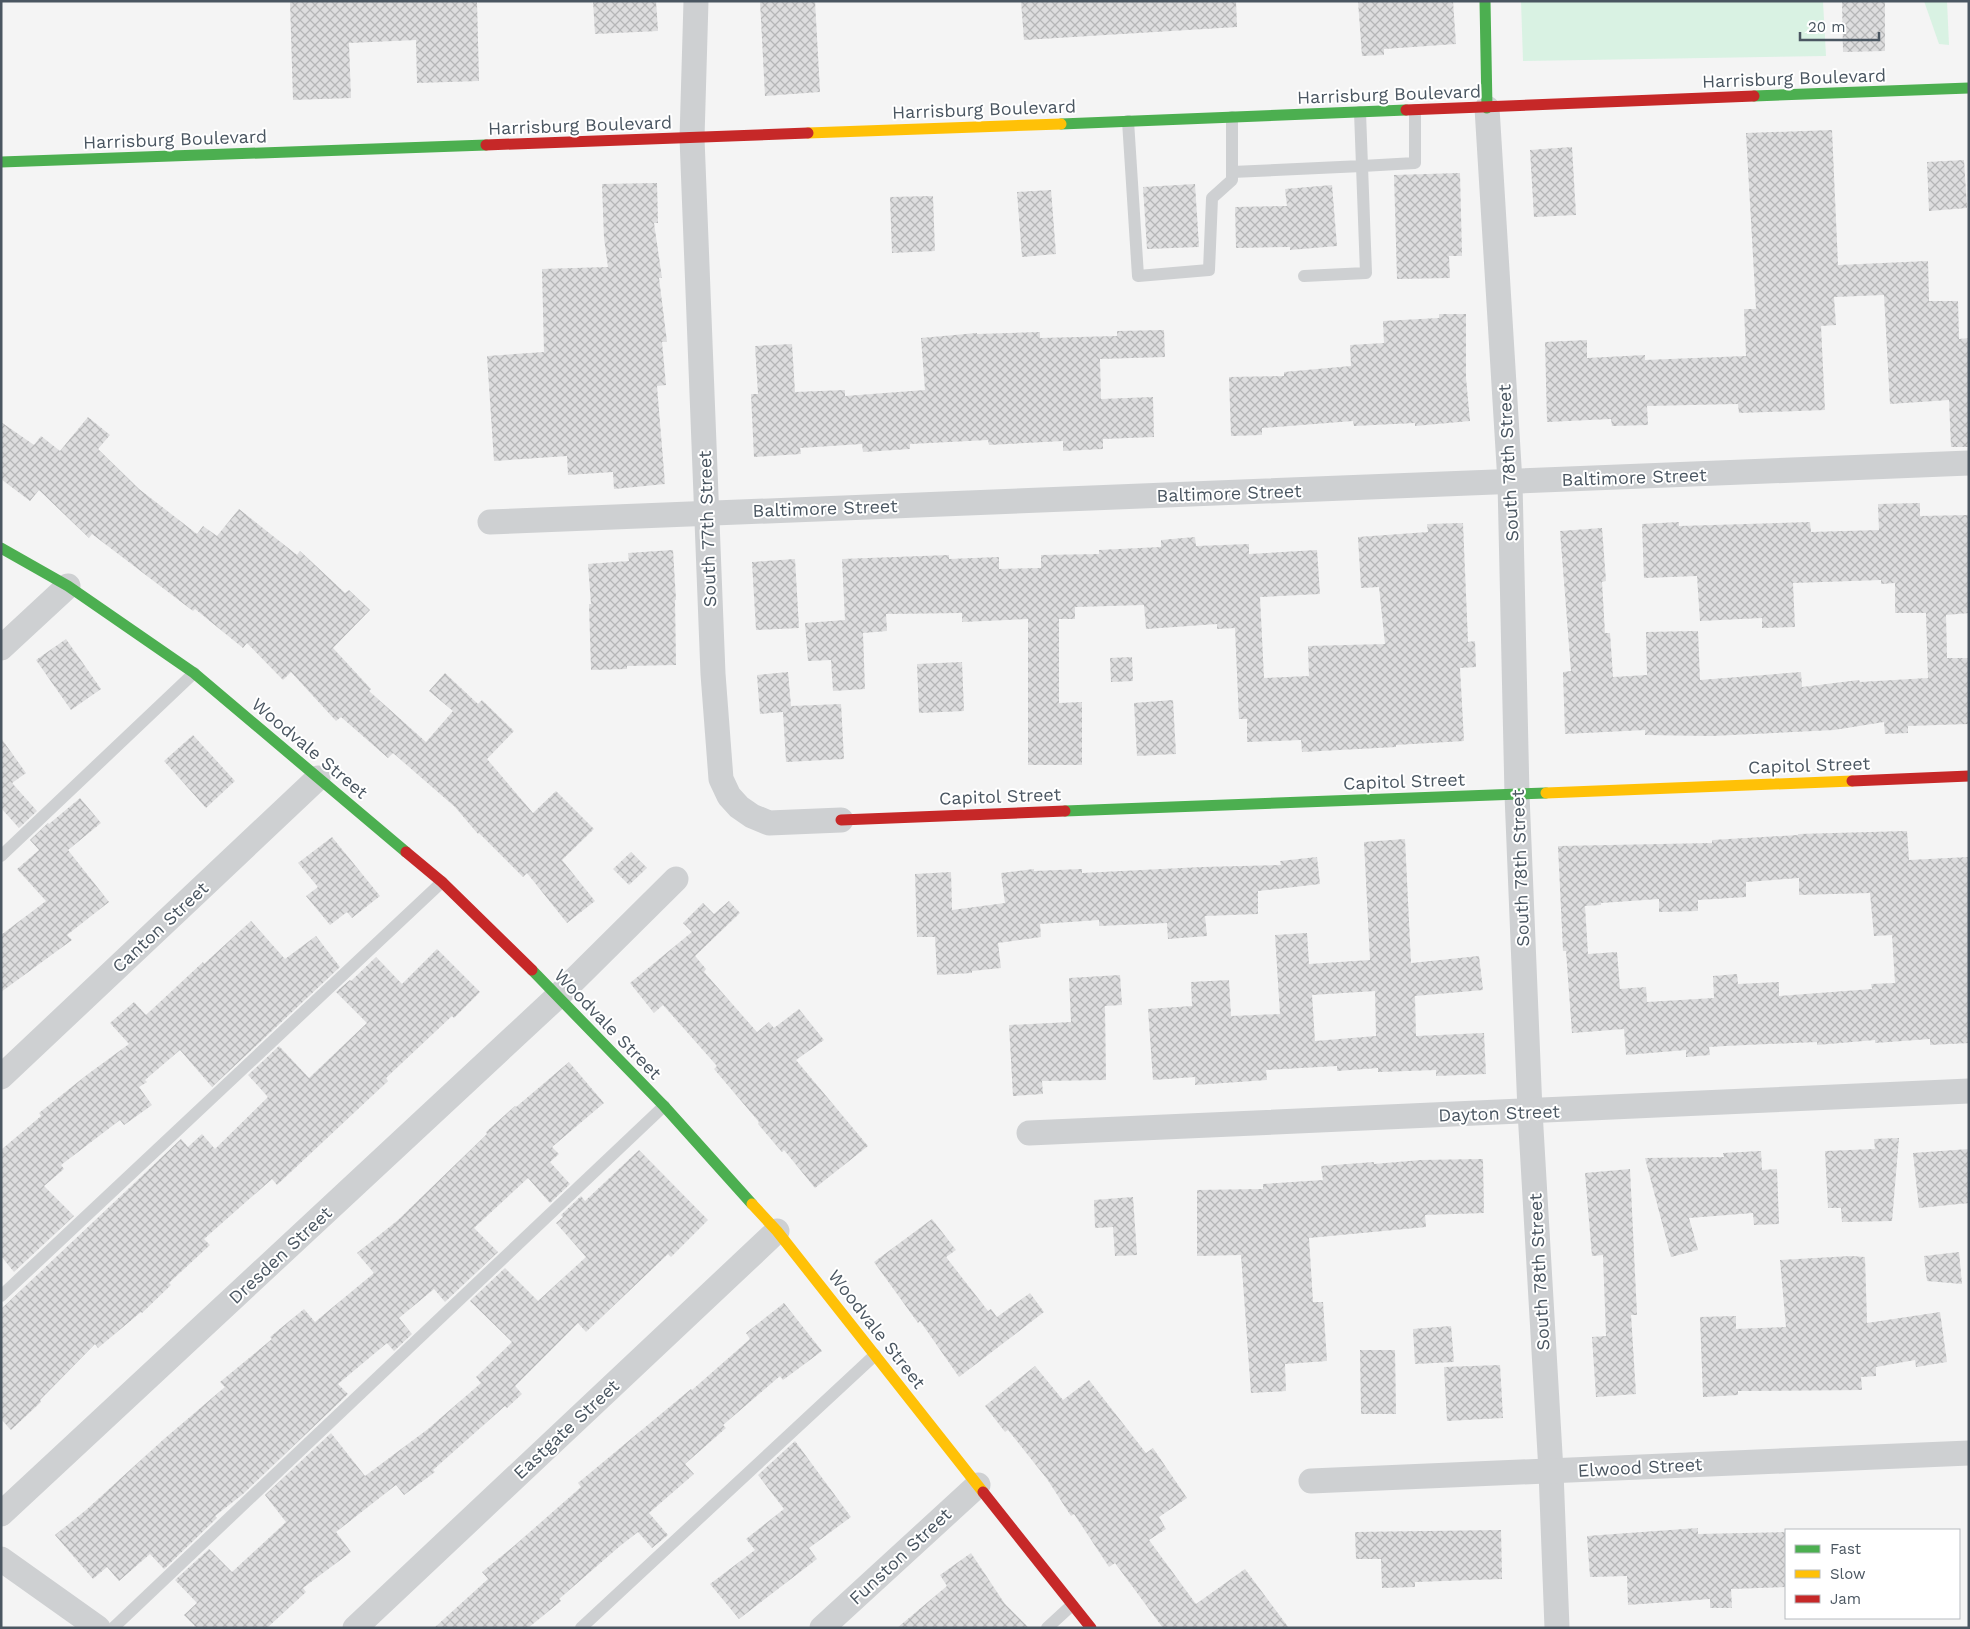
<svg xmlns="http://www.w3.org/2000/svg" width="1970" height="1629" font-family="'Work Sans',sans-serif">
  <style>
    .grass { fill: #d9f2e3 }
    .building { fill: url(#building-cross-hatch); fill-rule: evenodd }
    .lines { fill: none; stroke-linecap: round; stroke-linejoin: round }
    .lane { stroke: #ced0d2; stroke-width: 12 }
    .street { stroke: #ced0d2; stroke-width: 25 }
    .fast { stroke: #4caf50; stroke-width: 11 }
    .slow { stroke: #ffc107; stroke-width: 11 }
    .jam { stroke: #c62828; stroke-width: 11 }
    .labels { text-anchor: middle; dominant-baseline: central; stroke-width: 4; stroke-linejoin: round; paint-order: stroke }
    .street-label { font-size: 18px; fill: #4a5661; stroke: #fff }
  </style>
  <defs>
    <pattern id="building-cross-hatch" width="8" height="8" patternUnits="userSpaceOnUse" patternTransform="scale(1.25)"><rect width="8" height="8" fill="#ddddde"/><path d="M0 0l8 8M0 8l8-8" fill="none" stroke="#b5b6b7"/></pattern>
  </defs>
  <rect width="100%" height="100%" fill="#f4f4f4"/>
  <g class="grass">
    <path d="M 1521,1 L 1823,1 L 1826,56 L 1523,61 Z"/>
    <path d="M 1924,1 L 1947,1 L 1949,45 L 1939,44 Z"/>
  </g>
  <g class="building">
    <path d="M 290,1 L 477,1 L 479,81 L 417,83 L 416,40 L 349,43 L 351,98 L 293,100 Z"/>
    <path d="M 593,1 L 656,1 L 658,31 L 595,34 Z"/>
    <path d="M 760,1 L 815,1 L 820,92 L 765,96 Z"/>
    <path d="M 1021,1 L 1236,1 L 1237,27 L 1024,40 Z"/>
    <path d="M 1358,1 L 1453,1 L 1456,44 L 1384,49 L 1384,55 L 1362,56 Z"/>
    <path d="M 1842,1 L 1885,1 L 1885,51 L 1843,52 Z"/>
    <path d="M 1832,130 L 1838,265 L 1928,261 L 1929,301 L 1958,301 L 1959,339 L 1969,338 L 1969,447 L 1951,447 L 1949,400 L 1890,404 L 1884,295 L 1834,297 L 1836,325 L 1821,326 L 1825,410 L 1739,413 L 1738,404 L 1647,406 L 1648,425 L 1612,426 L 1611,419 L 1547,422 L 1545,342 L 1587,340 L 1587,358 L 1645,355 L 1645,360 L 1746,356 L 1744,309 L 1756,309 L 1746,133 Z"/>
    <path d="M 1572,147 L 1576,215 L 1534,217 L 1530,150 Z"/>
    <path d="M 1964,160 L 1967,208 L 1929,211 L 1927,162 Z"/>
    <path d="M 1460,173 L 1462,256 L 1449,256 L 1450,278 L 1397,279 L 1394,175 Z"/>
    <path d="M 657,183 L 658,223 L 654,223 L 662,278 L 659,278 L 667,342 L 662,342 L 666,385 L 657,386 L 665,484 L 614,489 L 613,472 L 568,475 L 567,456 L 494,461 L 487,356 L 544,352 L 542,269 L 608,267 L 604,238 L 602,184 Z"/>
    <path d="M 1195,184 L 1199,247 L 1147,249 L 1143,187 Z"/>
    <path d="M 1332,185 L 1337,246 L 1290,250 L 1290,247 L 1236,248 L 1235,207 L 1287,206 L 1285,189 Z"/>
    <path d="M 1051,190 L 1056,254 L 1022,257 L 1017,192 Z"/>
    <path d="M 933,196 L 935,251 L 892,253 L 890,197 Z"/>
    <path d="M 1439,314 L 1466,314 L 1466,378 L 1470,421 L 1415,426 L 1415,423 L 1354,426 L 1353,421 L 1262,428 L 1262,435 L 1231,436 L 1229,377 L 1284,376 L 1284,372 L 1351,366 L 1350,345 L 1384,343 L 1383,321 L 1439,318 Z"/>
    <path d="M 1164,330 L 1165,357 L 1100,359 L 1101,399 L 1153,397 L 1154,437 L 1103,439 L 1103,449 L 1063,451 L 1063,441 L 989,445 L 988,440 L 910,444 L 910,449 L 863,452 L 862,444 L 800,448 L 801,454 L 754,457 L 751,394 L 758,394 L 755,346 L 792,344 L 795,392 L 845,390 L 845,396 L 925,390 L 921,338 L 977,333 L 977,334 L 1040,332 L 1040,338 L 1117,336 L 1117,331 Z"/>
    <path d="M 88,417 L 110,435 L 98,449 L 139,489 L 197,534 L 203,526 L 217,536 L 239,509 L 297,555 L 300,551 L 345,593 L 349,590 L 370,610 L 333,648 L 371,689 L 369,691 L 426,742 L 453,711 L 429,691 L 445,673 L 478,704 L 482,700 L 514,731 L 487,759 L 533,813 L 556,791 L 594,829 L 562,860 L 595,901 L 567,923 L 527,873 L 523,877 L 479,833 L 478,834 L 455,807 L 393,753 L 388,758 L 341,717 L 336,721 L 291,672 L 283,680 L 247,643 L 243,648 L 195,609 L 193,611 L 92,534 L 89,538 L 39,490 L 30,501 L 1,479 L 1,422 L 34,445 L 41,436 L 60,451 Z"/>
    <path d="M 1920,503 L 1920,516 L 1969,515 L 1969,613 L 1946,615 L 1947,658 L 1969,658 L 1969,724 L 1908,726 L 1908,733 L 1885,734 L 1884,722 L 1834,730 L 1712,736 L 1645,735 L 1645,730 L 1565,734 L 1563,672 L 1571,671 L 1560,531 L 1602,528 L 1606,581 L 1602,582 L 1605,633 L 1610,633 L 1613,677 L 1647,675 L 1646,632 L 1698,631 L 1700,680 L 1801,672 L 1802,687 L 1859,680 L 1860,682 L 1928,678 L 1926,613 L 1895,613 L 1895,583 L 1881,584 L 1881,580 L 1793,583 L 1795,627 L 1762,628 L 1762,618 L 1700,621 L 1697,576 L 1644,578 L 1642,524 L 1679,522 L 1679,526 L 1810,522 L 1811,532 L 1879,530 L 1878,504 Z"/>
    <path d="M 1463,523 L 1468,642 L 1475,641 L 1476,667 L 1460,668 L 1464,741 L 1396,745 L 1396,747 L 1302,752 L 1301,740 L 1247,742 L 1247,719 L 1239,719 L 1235,628 L 1217,629 L 1217,624 L 1146,629 L 1144,605 L 1075,607 L 1075,619 L 1059,619 L 1059,703 L 1082,702 L 1082,765 L 1028,765 L 1028,619 L 962,622 L 962,613 L 886,614 L 887,631 L 863,633 L 865,689 L 833,691 L 831,660 L 808,661 L 805,623 L 845,620 L 842,559 L 949,555 L 949,559 L 999,557 L 999,569 L 1041,568 L 1041,555 L 1099,554 L 1099,550 L 1161,547 L 1161,540 L 1195,537 L 1196,546 L 1249,544 L 1249,554 L 1317,550 L 1320,594 L 1260,597 L 1264,678 L 1309,676 L 1308,646 L 1385,644 L 1379,587 L 1361,588 L 1358,537 L 1428,532 L 1427,524 Z"/>
    <path d="M 673,550 L 676,600 L 675,600 L 676,665 L 627,666 L 627,669 L 591,670 L 589,604 L 591,604 L 588,564 L 629,561 L 628,553 Z"/>
    <path d="M 795,559 L 799,628 L 756,630 L 752,562 Z"/>
    <path d="M 66,639 L 101,689 L 71,710 L 36,660 Z"/>
    <path d="M 1132,657 L 1133,681 L 1111,682 L 1110,658 Z"/>
    <path d="M 962,662 L 964,711 L 919,713 L 917,664 Z"/>
    <path d="M 788,672 L 791,706 L 841,704 L 844,759 L 786,762 L 783,712 L 760,714 L 757,675 Z"/>
    <path d="M 1173,700 L 1176,754 L 1137,756 L 1134,703 Z"/>
    <path d="M 193,735 L 235,781 L 206,808 L 164,761 Z"/>
    <path d="M 1,738 L 26,773 L 12,783 L 37,811 L 19,828 L 1,808 Z"/>
    <path d="M 80,798 L 101,823 L 68,850 L 109,902 L 67,935 L 72,940 L 1,992 L 1,935 L 46,901 L 17,869 L 39,850 L 30,840 L 48,823 L 49,824 Z"/>
    <path d="M 1907,831 L 1909,860 L 1969,857 L 1969,1043 L 1930,1045 L 1930,1039 L 1875,1043 L 1875,1040 L 1817,1045 L 1817,1042 L 1725,1046 L 1709,1047 L 1710,1055 L 1686,1057 L 1686,1050 L 1626,1055 L 1624,1029 L 1572,1033 L 1566,951 L 1563,951 L 1558,846 L 1712,843 L 1712,840 L 1798,835 L 1798,834 ZM 1799,878 L 1799,895 L 1870,893 L 1874,936 L 1892,935 L 1895,983 L 1871,984 L 1872,989 L 1779,996 L 1779,982 L 1738,984 L 1737,974 L 1713,976 L 1714,998 L 1647,1002 L 1646,987 L 1620,989 L 1617,952 L 1588,954 L 1585,906 L 1601,905 L 1601,903 L 1659,899 L 1659,912 L 1698,911 L 1698,900 L 1746,897 L 1746,882 Z"/>
    <path d="M 332,837 L 380,896 L 352,918 L 347,912 L 330,925 L 306,896 L 318,887 L 298,863 Z"/>
    <path d="M 1405,839 L 1411,963 L 1479,956 L 1483,990 L 1415,996 L 1416,1036 L 1484,1033 L 1486,1074 L 1436,1076 L 1436,1070 L 1378,1072 L 1378,1068 L 1337,1071 L 1337,1066 L 1266,1070 L 1267,1080 L 1195,1085 L 1195,1077 L 1153,1080 L 1148,1009 L 1192,1006 L 1191,982 L 1229,980 L 1231,1016 L 1280,1014 L 1275,935 L 1307,933 L 1309,964 L 1370,960 L 1364,842 ZM 1375,991 L 1376,1036 L 1315,1041 L 1312,995 Z"/>
    <path d="M 631,852 L 647,868 L 629,885 L 613,869 Z"/>
    <path d="M 1317,857 L 1320,884 L 1258,891 L 1258,914 L 1205,916 L 1207,936 L 1168,939 L 1167,923 L 1099,926 L 1099,920 L 1040,924 L 1041,937 L 998,943 L 1001,968 L 972,971 L 972,973 L 937,975 L 935,937 L 917,937 L 915,874 L 951,872 L 952,910 L 1005,903 L 1001,873 L 1034,869 L 1034,871 L 1082,869 L 1082,873 L 1202,867 L 1281,865 L 1280,861 Z"/>
    <path d="M 729,901 L 740,913 L 695,956 L 706,969 L 704,972 L 757,1032 L 769,1022 L 774,1028 L 799,1009 L 824,1040 L 796,1060 L 868,1146 L 815,1188 L 784,1150 L 782,1152 L 758,1124 L 759,1122 L 714,1069 L 717,1066 L 663,1005 L 654,1013 L 630,983 L 692,932 L 683,923 L 703,903 L 714,914 Z"/>
    <path d="M 251,921 L 285,959 L 316,936 L 340,967 L 212,1087 L 180,1050 L 145,1080 L 147,1082 L 139,1087 L 152,1105 L 124,1125 L 120,1120 L 61,1165 L 64,1169 L 44,1186 L 74,1216 L 14,1272 L 1,1256 L 1,1150 L 41,1116 L 39,1113 L 88,1074 L 129,1044 L 110,1023 L 134,1002 L 146,1015 L 203,962 L 204,964 Z"/>
    <path d="M 437,949 L 480,992 L 454,1018 L 452,1016 L 386,1078 L 388,1081 L 277,1185 L 272,1179 L 204,1239 L 210,1245 L 169,1283 L 171,1285 L 142,1313 L 141,1312 L 98,1348 L 95,1344 L 40,1400 L 41,1402 L 11,1430 L 1,1419 L 1,1309 L 181,1139 L 188,1147 L 202,1134 L 215,1149 L 268,1097 L 248,1075 L 279,1046 L 309,1078 L 367,1023 L 336,992 L 350,980 L 351,981 L 376,957 L 402,984 Z"/>
    <path d="M 1120,975 L 1122,1005 L 1105,1006 L 1106,1080 L 1042,1081 L 1043,1094 L 1013,1096 L 1009,1025 L 1071,1022 L 1069,978 Z"/>
    <path d="M 569,1062 L 604,1103 L 552,1147 L 559,1154 L 550,1162 L 570,1184 L 550,1203 L 528,1178 L 474,1228 L 498,1252 L 445,1302 L 434,1289 L 399,1318 L 412,1334 L 394,1351 L 387,1343 L 338,1384 L 348,1394 L 243,1494 L 215,1516 L 217,1518 L 164,1569 L 150,1554 L 119,1581 L 107,1567 L 93,1579 L 55,1535 L 86,1510 L 164,1439 L 225,1387 L 220,1382 L 272,1339 L 270,1337 L 304,1309 L 315,1322 L 374,1273 L 357,1253 L 398,1220 L 487,1134 L 486,1132 L 515,1106 L 516,1107 Z"/>
    <path d="M 1899,1138 L 1892,1221 L 1842,1222 L 1841,1208 L 1828,1208 L 1825,1151 L 1875,1149 L 1874,1139 Z"/>
    <path d="M 1969,1149 L 1969,1203 L 1919,1208 L 1913,1153 Z"/>
    <path d="M 639,1150 L 708,1220 L 671,1257 L 668,1254 L 586,1332 L 578,1323 L 515,1386 L 522,1394 L 507,1408 L 505,1406 L 433,1470 L 435,1472 L 404,1495 L 396,1485 L 336,1532 L 351,1552 L 303,1588 L 306,1592 L 267,1628 L 197,1628 L 184,1615 L 197,1603 L 175,1580 L 209,1549 L 232,1572 L 286,1522 L 265,1495 L 331,1433 L 365,1476 L 428,1429 L 481,1383 L 476,1377 L 512,1342 L 470,1301 L 505,1268 L 538,1301 L 586,1257 L 556,1223 L 563,1217 L 561,1215 L 581,1196 L 585,1201 Z"/>
    <path d="M 1761,1151 L 1762,1170 L 1777,1169 L 1779,1224 L 1754,1225 L 1753,1213 L 1689,1218 L 1698,1250 L 1671,1257 L 1645,1158 L 1724,1157 L 1723,1153 Z"/>
    <path d="M 1483,1159 L 1484,1213 L 1425,1215 L 1426,1227 L 1309,1238 L 1313,1302 L 1323,1302 L 1327,1361 L 1285,1364 L 1286,1391 L 1251,1393 L 1241,1255 L 1197,1256 L 1197,1190 L 1263,1189 L 1263,1184 L 1323,1180 L 1321,1166 L 1374,1162 L 1374,1164 L 1421,1160 Z"/>
    <path d="M 1630,1169 L 1637,1315 L 1631,1315 L 1636,1394 L 1596,1397 L 1592,1337 L 1606,1336 L 1603,1255 L 1592,1256 L 1585,1173 Z"/>
    <path d="M 1133,1197 L 1137,1255 L 1115,1256 L 1113,1227 L 1095,1228 L 1094,1200 Z"/>
    <path d="M 932,1219 L 956,1250 L 946,1257 L 988,1311 L 991,1309 L 997,1317 L 1030,1293 L 1044,1312 L 959,1377 L 920,1321 L 918,1323 L 874,1262 Z"/>
    <path d="M 1959,1252 L 1962,1284 L 1927,1281 L 1924,1256 Z"/>
    <path d="M 1851,1256 L 1865,1257 L 1867,1323 L 1940,1312 L 1947,1362 L 1916,1367 L 1915,1360 L 1876,1367 L 1876,1376 L 1861,1377 L 1862,1390 L 1738,1391 L 1738,1395 L 1703,1397 L 1700,1317 L 1736,1316 L 1736,1329 L 1786,1327 L 1780,1260 Z"/>
    <path d="M 784,1303 L 822,1351 L 783,1380 L 780,1376 L 723,1425 L 726,1428 L 685,1464 L 694,1474 L 649,1513 L 668,1535 L 652,1548 L 638,1532 L 620,1546 L 559,1599 L 561,1601 L 528,1628 L 434,1628 L 488,1579 L 482,1572 L 514,1546 L 581,1487 L 578,1483 L 691,1389 L 692,1390 L 750,1339 L 746,1333 Z"/>
    <path d="M 1451,1326 L 1454,1362 L 1415,1364 L 1413,1329 Z"/>
    <path d="M 1360,1350 L 1395,1350 L 1396,1414 L 1361,1414 Z"/>
    <path d="M 1500,1365 L 1503,1418 L 1447,1421 L 1444,1367 Z"/>
    <path d="M 1035,1366 L 1063,1400 L 1089,1380 L 1146,1453 L 1153,1448 L 1187,1498 L 1159,1517 L 1166,1529 L 1149,1540 L 1196,1604 L 1245,1569 L 1289,1628 L 1163,1628 L 1115,1563 L 1109,1567 L 1074,1514 L 1071,1516 L 1047,1479 L 1008,1430 L 1005,1432 L 985,1406 Z"/>
    <path d="M 795,1441 L 851,1517 L 809,1548 L 817,1559 L 739,1619 L 710,1584 L 755,1550 L 746,1539 L 784,1509 L 758,1475 Z"/>
    <path d="M 1698,1528 L 1698,1534 L 1786,1532 L 1786,1587 L 1731,1589 L 1732,1608 L 1710,1608 L 1710,1599 L 1628,1605 L 1627,1576 L 1590,1577 L 1587,1536 Z"/>
    <path d="M 1501,1530 L 1502,1579 L 1415,1582 L 1415,1587 L 1382,1588 L 1381,1559 L 1356,1559 L 1355,1532 Z"/>
    <path d="M 971,1553 L 1005,1604 L 1029,1628 L 897,1628 L 947,1586 L 940,1575 Z"/>
  </g>
  <g class="lines">
    <g class="lane">
      <path d="M 1128,121 L 1138,276 L 1209,270 L 1212,198 L 1232,180 L 1232,117"/>
      <path d="M 1232,172 L 1362,166 L 1360,112"/>
      <path d="M 1304,276 L 1366,273 L 1362,166 L 1415,163 L 1415,110"/>
      <path d="M 1,856 L 194,673"/>
      <path d="M 1,1296 L 442,882"/>
      <path d="M 113,1628 L 664,1106"/>
      <path d="M 581,1628 L 875,1355"/>
      <path d="M 1047,1628 L 1072,1605"/>
    </g>
    <g class="street">
      <path d="M 696,1 L 692,138 L 713,674 L 721,779 L 729,796 L 739,807 L 752,816 L 769,823 L 841,820"/>
      <path d="M 1487,108 L 1510,482 L 1517,795 L 1530,1111 L 1551,1471 L 1557,1628"/>
      <path d="M 490,522 L 1969,463"/>
      <path d="M 1,648 L 68,586"/>
      <path d="M 1,1077 L 318,778"/>
      <path d="M 1029,1133 L 1969,1091"/>
      <path d="M 1311,1481 L 1969,1453"/>
      <path d="M 1,1514 L 558,996 L 676,879"/>
      <path d="M 1,1559 L 98,1628"/>
      <path d="M 355,1628 L 777,1231"/>
      <path d="M 822,1628 L 978,1485"/>
    </g>
    <g class="fast">
      <path d="M 1485,1 L 1487,108"/>
      <path d="M 1754,96 L 1969,88"/>
      <path d="M 1061,124 L 1406,110"/>
      <path d="M 1,162 L 486,145"/>
      <path d="M 1,548 L 68,586 L 194,673 L 406,852"/>
      <path d="M 1065,811 L 1546,793"/>
      <path d="M 532,970 L 664,1106 L 752,1204"/>
    </g>
    <g class="slow">
      <path d="M 808,133 L 1061,124"/>
      <path d="M 1546,793 L 1852,781"/>
      <path d="M 752,1204 L 777,1231 L 983,1492"/>
    </g>
    <g class="jam">
      <path d="M 1406,110 L 1754,96"/>
      <path d="M 486,145 L 808,133"/>
      <path d="M 1852,781 L 1969,776"/>
      <path d="M 841,820 L 1065,811"/>
      <path d="M 406,852 L 442,882 L 532,970"/>
      <path d="M 983,1492 L 1091,1628"/>
    </g>
  </g>
  <g class="labels">
    <g class="street-label">
      <text transform="translate(1794 78) rotate(-2)">Harrisburg Boulevard</text>
      <text transform="translate(1389 94) rotate(-2)">Harrisburg Boulevard</text>
      <text transform="translate(984 109) rotate(-2)">Harrisburg Boulevard</text>
      <text transform="translate(580 125) rotate(-2)">Harrisburg Boulevard</text>
      <text transform="translate(175 139) rotate(-2)">Harrisburg Boulevard</text>
      <text transform="translate(1508 463) rotate(-93)">South 78th Street</text>
      <text transform="translate(1634 477) rotate(-2)">Baltimore Street</text>
      <text transform="translate(1229 493) rotate(-2)">Baltimore Street</text>
      <text transform="translate(825 508) rotate(-2)">Baltimore Street</text>
      <text transform="translate(707 529) rotate(-92)">South 77th Street</text>
      <text transform="translate(310 748) rotate(40)">Woodvale Street</text>
      <text transform="translate(1809 765) rotate(-2)">Capitol Street</text>
      <text transform="translate(1404 781) rotate(-2)">Capitol Street</text>
      <text transform="translate(1000 796) rotate(-2)">Capitol Street</text>
      <text transform="translate(1520 868) rotate(-92)">South 78th Street</text>
      <text transform="translate(160 927) rotate(-43)">Canton Street</text>
      <text transform="translate(608 1024) rotate(46)">Woodvale Street</text>
      <text transform="translate(1499 1113) rotate(-2)">Dayton Street</text>
      <text transform="translate(280 1255) rotate(-43)">Dresden Street</text>
      <text transform="translate(1539 1272) rotate(-93)">South 78th Street</text>
      <text transform="translate(877 1329) rotate(52)">Woodvale Street</text>
      <text transform="translate(566 1429) rotate(-43)">Eastgate Street</text>
      <text transform="translate(1640 1467) rotate(-3)">Elwood Street</text>
      <text transform="translate(900 1556) rotate(-43)">Funston Street</text>
    </g>
  </g>
  <rect width="1970" height="1629" fill="none" stroke="#4a5661" stroke-width="5"/>
  <rect x="1785" y="1529" width="175" height="90" fill="#ffffff" stroke="#b7bbc0"/>
  <rect x="1795" y="1545" width="25" height="8" fill="#4caf50" stroke="#b7bbc0"/>
  <text x="1830" y="1554" font-size="15" fill="#4a5661">Fast</text>
  <rect x="1795" y="1570" width="25" height="8" fill="#ffc107" stroke="#b7bbc0"/>
  <text x="1830" y="1579" font-size="15" fill="#4a5661">Slow</text>
  <rect x="1795" y="1595" width="25" height="8" fill="#c62828" stroke="#b7bbc0"/>
  <text x="1830" y="1604" font-size="15" fill="#4a5661">Jam</text>
  <path d="M1800 32v8h79v-8" fill="none" stroke="#4a5661" stroke-width="2.5"/>
  <text x="1808" y="32" font-size="15" fill="#4a5661" stroke="#ffffff" stroke-width="4" paint-order="stroke">20 m</text>
</svg>
